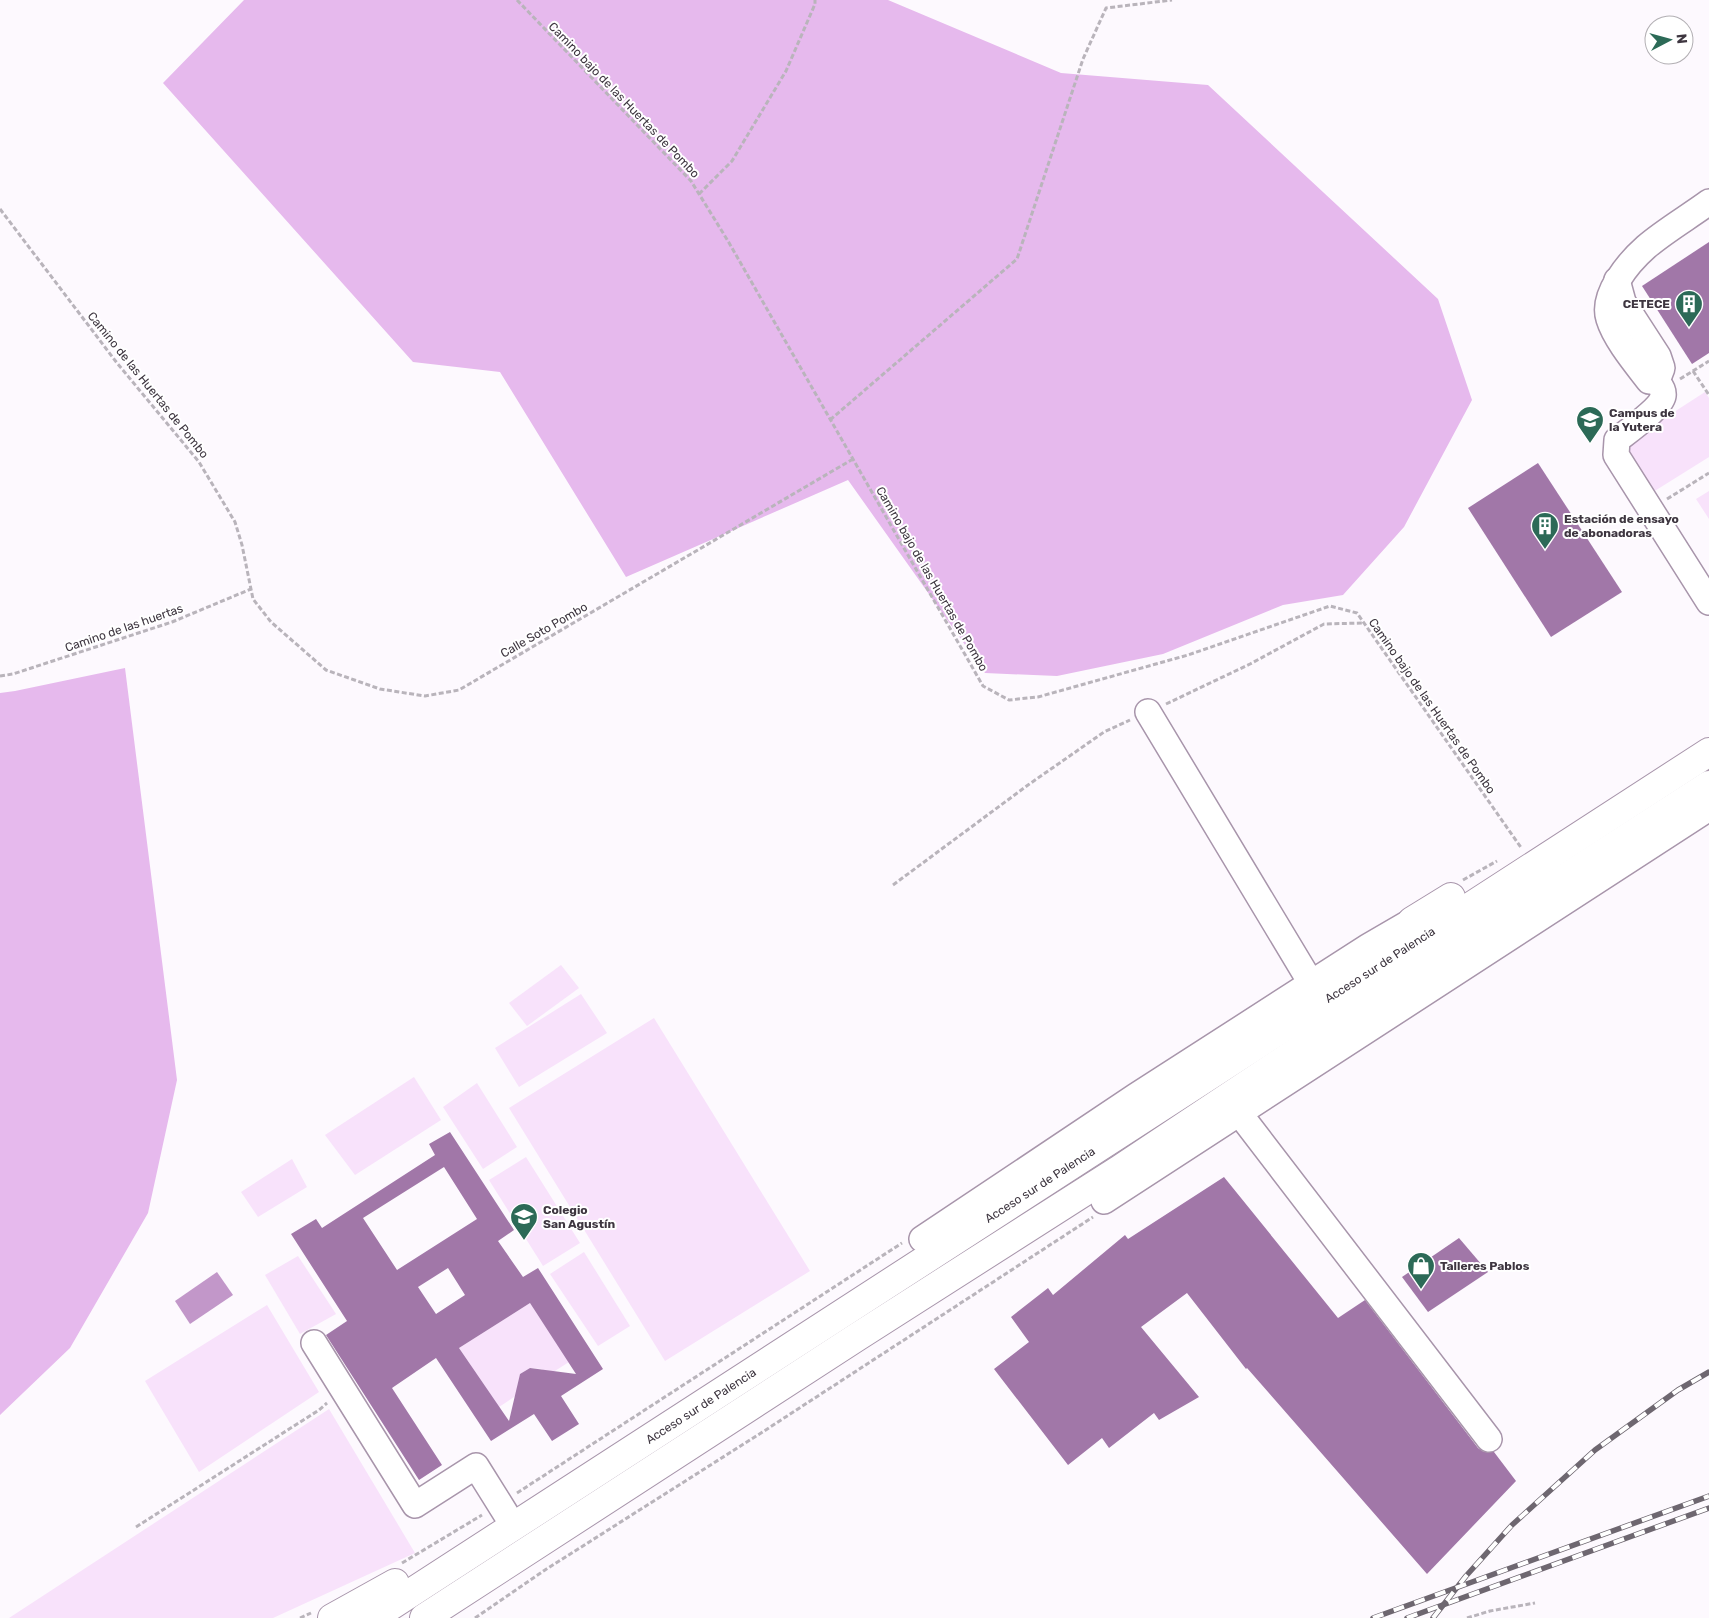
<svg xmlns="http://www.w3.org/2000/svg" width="1709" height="1618" font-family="Rubik,sans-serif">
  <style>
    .green { fill: #f8e2fb }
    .forest { fill: #e6b9ed }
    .water { fill: #c297c9 }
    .building { fill: #a177a8; fill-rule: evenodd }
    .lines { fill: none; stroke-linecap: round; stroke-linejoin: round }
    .minor-casing { stroke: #a895ab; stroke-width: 28 }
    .highway-casing { stroke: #a895ab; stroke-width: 30 }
    .path { stroke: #b9b4bb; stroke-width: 3; stroke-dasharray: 5 2.5; stroke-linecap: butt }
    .minor { stroke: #fff; stroke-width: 25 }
    .highway { stroke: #fff; stroke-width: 28 }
    .rail-casing { stroke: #6e6770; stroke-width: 5.5 }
    .rail { stroke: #fff; stroke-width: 4; stroke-dasharray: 11; stroke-linecap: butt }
    .labels { text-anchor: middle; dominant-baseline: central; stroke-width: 4; stroke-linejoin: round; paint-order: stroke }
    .street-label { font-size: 12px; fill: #3e3640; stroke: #fff }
    .poi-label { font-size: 12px; font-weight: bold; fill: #3e3640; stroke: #fff; text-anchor: start }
  </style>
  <rect width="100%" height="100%" fill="#fdf9fe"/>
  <g class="green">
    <path d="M 1705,392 L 1709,398 L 1709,457 L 1653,492 L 1629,453 L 1630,445 L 1654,425 Z"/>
    <path d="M 1709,491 L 1709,519 L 1696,499 Z"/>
    <path d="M 561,965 L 579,988 L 527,1026 L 509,1003 Z"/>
    <path d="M 581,994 L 607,1033 L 519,1087 L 495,1048 Z"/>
    <path d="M 654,1018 L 810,1271 L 665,1361 L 509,1108 Z"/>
    <path d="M 414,1077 L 441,1120 L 355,1175 L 325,1135 Z"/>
    <path d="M 477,1083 L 517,1147 L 483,1169 L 443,1107 Z"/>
    <path d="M 526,1157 L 580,1243 L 543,1266 L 489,1180 Z"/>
    <path d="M 292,1159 L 307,1187 L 258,1217 L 241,1192 Z"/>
    <path d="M 584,1252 L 630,1326 L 598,1346 L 550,1274 Z"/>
    <path d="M 298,1256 L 336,1314 L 300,1334 L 265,1275 Z"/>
    <path d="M 530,1303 L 569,1362 L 547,1376 L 542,1369 L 530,1368 L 520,1374 L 517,1387 L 520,1393 L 499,1407 L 459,1348 Z"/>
    <path d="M 267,1305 L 319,1392 L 199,1472 L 145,1381 Z"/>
    <path d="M 329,1409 L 415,1553 L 273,1618 L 9,1618 Z"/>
  </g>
  <g class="forest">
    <path d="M 244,0 L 888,0 L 1061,73 L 1208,85 L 1438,299 L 1472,400 L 1404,527 L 1343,595 L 1283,605 L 1163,654 L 1057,676 L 985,673 L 848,480 L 626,577 L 500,372 L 413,362 L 163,83 Z"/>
    <path d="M 125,668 L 177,1080 L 148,1213 L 70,1348 L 0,1415 L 0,693 L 15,691 Z"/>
  </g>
  <path class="water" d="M 217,1272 L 233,1295 L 190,1324 L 175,1301 Z"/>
  <g class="building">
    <path d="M 1709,242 L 1709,353 L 1692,364 L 1642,286 Z"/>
    <path d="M 1538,463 L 1622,592 L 1551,637 L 1468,508 Z"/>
    <path d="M 450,1132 L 514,1230 L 498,1241 L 523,1277 L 538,1268 L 603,1369 L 561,1396 L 579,1424 L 552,1441 L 534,1414 L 491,1441 L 436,1358 L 392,1388 L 442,1465 L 419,1480 L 326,1335 L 347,1321 L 291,1234 L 316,1219 L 322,1228 L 435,1155 L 429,1144 ZM 444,1167 L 477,1219 L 397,1270 L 363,1218 ZM 448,1268 L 465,1295 L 436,1314 L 418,1287 ZM 530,1303 L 576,1374 L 530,1368 L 520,1374 L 509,1421 L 459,1348 Z"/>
    <path d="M 1224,1177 L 1338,1318 L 1365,1300 L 1478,1448 L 1484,1452 L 1494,1452 L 1516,1481 L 1427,1574 L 1247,1368 L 1246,1369 L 1187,1293 L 1141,1327 L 1199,1397 L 1159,1420 L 1154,1413 L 1109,1448 L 1102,1438 L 1068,1465 L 994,1369 L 1029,1342 L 1011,1317 L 1048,1288 L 1053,1295 L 1125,1235 L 1128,1239 Z"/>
    <path d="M 1459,1238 L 1488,1272 L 1428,1312 L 1402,1277 Z"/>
  </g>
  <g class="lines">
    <defs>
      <g id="minor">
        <path d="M 1709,202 C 1690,216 1663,232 1646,247 C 1629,262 1601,295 1609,319 C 1615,339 1636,364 1649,381 L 1657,381 C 1660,386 1664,390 1663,396 C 1661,408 1627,432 1617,440 L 1616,455 L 1709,602"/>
        <path d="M 1617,280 L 1623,302 L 1658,356 L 1662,368 L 1657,381"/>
        <path d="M 1148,712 L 1311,983"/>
        <path d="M 1239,1113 L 1489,1439"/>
        <path d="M 1104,1201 L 1709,808"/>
        <path d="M 922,1239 L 1136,1096 L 1369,946 L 1412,921"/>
        <path d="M 314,1343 L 415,1505 L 476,1466 L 506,1514"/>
      </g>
      <g id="highway">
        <path d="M 1412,921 L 1451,897"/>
        <path d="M 332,1618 L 395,1583"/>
        <path d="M 372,1618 L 1709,752"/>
        <path d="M 424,1618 L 857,1337 L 1120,1169 L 1347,1018 L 1709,785"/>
      </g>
    </defs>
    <use href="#minor" class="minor-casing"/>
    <use href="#highway" class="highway-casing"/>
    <g class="path">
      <path d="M 517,0 L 691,181 L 728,241 L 983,686 L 1009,700 L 1038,697 L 1188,655 L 1330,606 L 1357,613 L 1522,849"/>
      <path d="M 699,194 L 732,161 L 786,71 L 815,4 L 815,0"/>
      <path d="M 0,209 L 117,363 L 199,462 L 235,522 L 242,545 L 253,599 L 271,622 L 326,670 L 380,689 L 425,696 L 459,690 L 853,459"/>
      <path d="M 1693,371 L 1709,395"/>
      <path d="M 1680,379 L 1709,361"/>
      <path d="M 830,420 L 1017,259 L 1083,59 L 1106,8 L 1172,0"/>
      <path d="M 1667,499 L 1709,473"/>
      <path d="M 0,676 L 13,674 L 172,622 L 251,589"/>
      <path d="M 1166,704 L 1250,664 L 1324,624 L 1363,623"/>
      <path d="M 1463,880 L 1497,861"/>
      <path d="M 893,885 L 1028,785 L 1104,732 L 1130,720"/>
      <path d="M 517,1493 L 902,1243"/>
      <path d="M 136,1527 L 319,1410 L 327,1403"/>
      <path d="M 402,1563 L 482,1515"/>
      <path d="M 300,1618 L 311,1613"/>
      <path d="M 475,1618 L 545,1570 L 761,1433 L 1093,1217"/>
      <path d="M 1467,1618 L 1490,1611 L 1535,1603"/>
    </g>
    <use href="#minor" class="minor"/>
    <use href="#highway" class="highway"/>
    <defs>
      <g id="rail">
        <path d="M 1373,1618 L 1709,1496"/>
        <path d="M 1407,1618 L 1709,1508"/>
        <path d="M 1433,1618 L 1466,1576 L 1512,1525 L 1595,1450 L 1678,1390 L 1709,1372"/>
      </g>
    </defs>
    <use href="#rail" class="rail-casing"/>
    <use href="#rail" class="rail"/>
  </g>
  <defs>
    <symbol id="building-pin" viewBox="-11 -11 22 30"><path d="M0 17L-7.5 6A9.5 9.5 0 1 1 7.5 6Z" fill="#2c6a57" stroke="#fff"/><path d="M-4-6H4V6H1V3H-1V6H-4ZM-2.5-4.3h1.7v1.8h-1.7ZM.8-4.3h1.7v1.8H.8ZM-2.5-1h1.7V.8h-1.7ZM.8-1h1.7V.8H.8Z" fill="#fff"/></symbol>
    <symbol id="university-pin" viewBox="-11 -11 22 30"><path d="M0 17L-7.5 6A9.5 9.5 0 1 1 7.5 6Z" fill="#2c6a57" stroke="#fff"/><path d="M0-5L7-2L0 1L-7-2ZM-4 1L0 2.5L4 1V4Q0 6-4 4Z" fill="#fff"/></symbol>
    <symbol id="school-pin" viewBox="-11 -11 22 30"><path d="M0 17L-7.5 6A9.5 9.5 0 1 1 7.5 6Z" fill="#2c6a57" stroke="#fff"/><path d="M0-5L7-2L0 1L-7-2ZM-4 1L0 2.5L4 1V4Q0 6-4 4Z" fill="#fff"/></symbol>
    <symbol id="shop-pin" viewBox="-11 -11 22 30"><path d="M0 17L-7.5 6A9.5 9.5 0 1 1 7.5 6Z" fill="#2c6a57" stroke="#fff"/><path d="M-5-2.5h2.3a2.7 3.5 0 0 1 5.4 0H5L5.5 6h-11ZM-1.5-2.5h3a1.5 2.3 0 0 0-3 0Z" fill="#fff"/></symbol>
  </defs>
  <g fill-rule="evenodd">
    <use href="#building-pin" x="1673" y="288" width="32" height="43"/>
    <use href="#university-pin" x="1574" y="404" width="32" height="43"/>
    <use href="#building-pin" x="1529" y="510" width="32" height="43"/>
    <use href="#school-pin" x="508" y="1201" width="32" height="43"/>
    <use href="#shop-pin" x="1405" y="1250" width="32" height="43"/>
  </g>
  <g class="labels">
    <g class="street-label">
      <text transform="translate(624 100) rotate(46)">Camino bajo de las Huertas de Pombo</text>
      <text transform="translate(148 385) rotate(51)">Camino de las Huertas de Pombo</text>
      <text transform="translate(932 579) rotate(60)">Camino bajo de las Huertas de Pombo</text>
      <text transform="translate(124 628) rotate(-19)">Camino de las huertas</text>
      <text transform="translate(544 630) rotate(-30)">Calle Soto Pombo</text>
      <text transform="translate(1432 706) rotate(55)">Camino bajo de las Huertas de Pombo</text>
      <text transform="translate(1380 965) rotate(-33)">Acceso sur de Palencia</text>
      <text transform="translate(1040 1185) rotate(-33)">Acceso sur de Palencia</text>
      <text transform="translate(701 1406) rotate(-33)">Acceso sur de Palencia</text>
    </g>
    <g class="poi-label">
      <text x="1670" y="304" text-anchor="end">CETECE</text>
      <text x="1609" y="413">Campus de<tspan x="1609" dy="14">la Yutera</tspan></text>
      <text x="1564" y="519">Estación de ensayo<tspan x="1564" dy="14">de abonadoras</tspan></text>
      <text x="543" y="1210">Colegio<tspan x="543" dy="14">San Agustín</tspan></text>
      <text x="1440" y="1266">Talleres Pablos</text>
    </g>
  </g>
  <g transform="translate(1669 40) rotate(84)"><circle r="24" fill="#ffffff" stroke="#b2afb3"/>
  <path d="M0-4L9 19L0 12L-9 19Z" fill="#2c6a57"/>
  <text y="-8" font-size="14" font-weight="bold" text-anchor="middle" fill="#3e3640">N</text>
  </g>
</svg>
